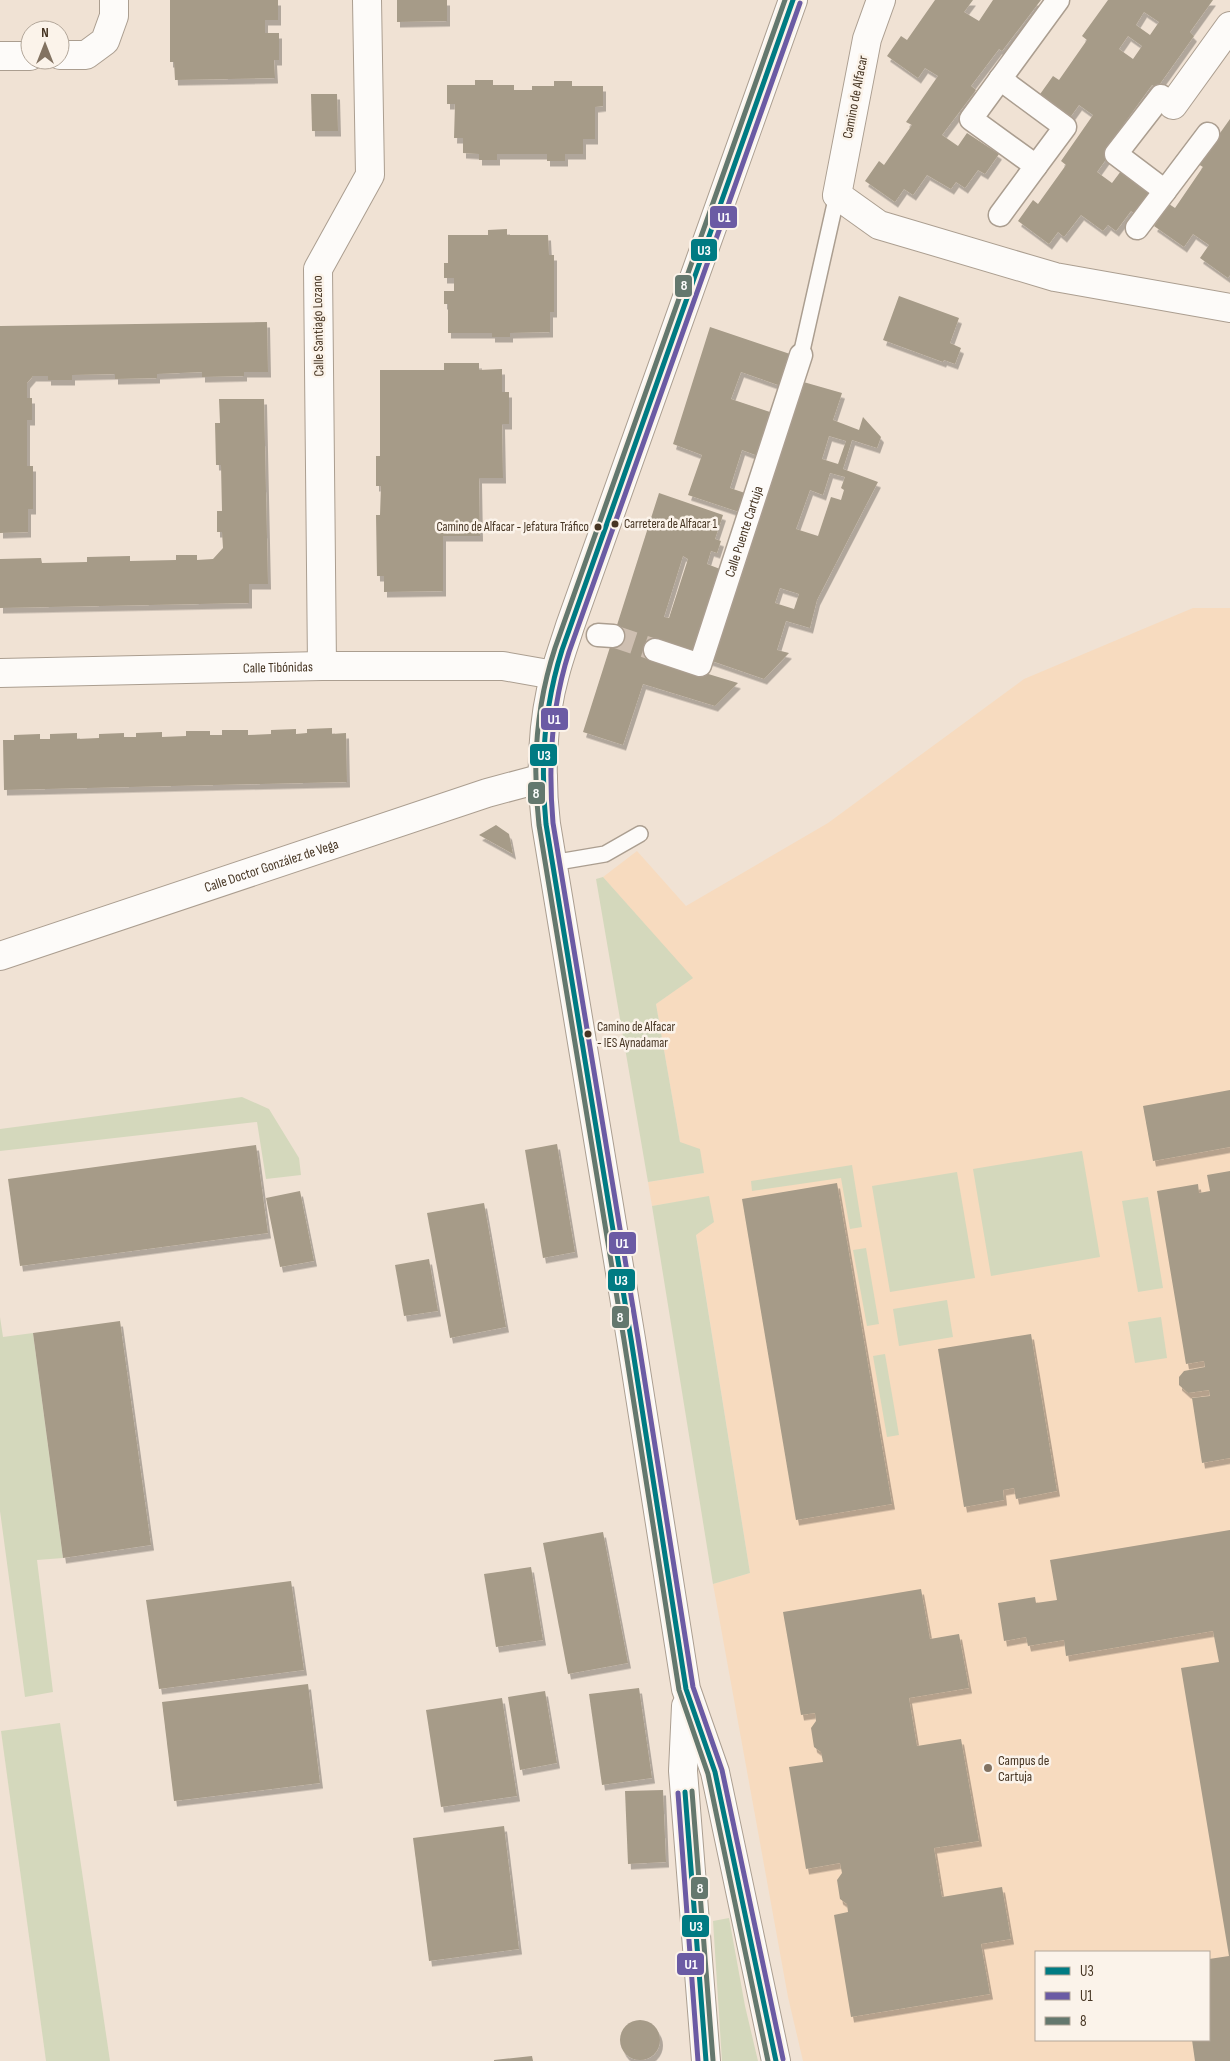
<svg xmlns="http://www.w3.org/2000/svg" width="1230" height="2061" font-family="'Sofia Sans Condensed',sans-serif">
  <style>
    .built { fill: #f7dbbf; fill-rule: evenodd }
    .green { fill: #d4d8bc }
    .building { fill: #a69b88; fill-rule: evenodd; filter: url(#shadow) }
    .lines { fill: none; stroke-linecap: round; stroke-linejoin: round }
    .pedestrian-tunnel { stroke: #cebfb1; stroke-width: 22; stroke-dasharray: 22 11; stroke-linecap: butt }
    .service-casing { stroke: #ab9e90; stroke-width: 18 }
    .pedestrian-casing { stroke: #ab9e90; stroke-width: 25 }
    .minor-casing { stroke: #ab9e90; stroke-width: 30 }
    .tertiary-casing { stroke: #ab9e90; stroke-width: 30 }
    .primary-casing { stroke: #ab9e90; stroke-width: 30 }
    .service { stroke: #fdfbf9; stroke-width: 15 }
    .pedestrian { stroke: #fdfbf9; stroke-width: 22 }
    .minor { stroke: #fdfbf9; stroke-width: 28 }
    .tertiary { stroke: #fdfbf9; stroke-width: 28 }
    .primary { stroke: #fdfbf9; stroke-width: 28 }
    .bus-1-casing { stroke: #fbf3ea; stroke-width: 9 }
    .bus-2-casing { stroke: #fbf3ea; stroke-width: 9 }
    .bus-3-casing { stroke: #fbf3ea; stroke-width: 9 }
    .bus-1 { stroke: #007b83; stroke-width: 5 }
    .bus-2 { stroke: #6b5ba4; stroke-width: 5 }
    .bus-3 { stroke: #64786e; stroke-width: 5 }
    .bus-dot { fill: #463523; stroke: #fbf3ea; stroke-width: 2 }
    .poi-dot { fill: #827261; stroke: #fbf3ea; stroke-width: 2 }
    .labels { text-anchor: middle; dominant-baseline: central; stroke-width: 5; stroke-linejoin: round; paint-order: stroke }
    .bus-label { font-size: 13px; fill: #463523; stroke: #fbf3ea; text-anchor: start }
    .street-label { font-size: 14px; fill: #463523; stroke: #fbf3ea }
    .poi-label { font-size: 14px; fill: #463523; stroke: #fbf3ea; text-anchor: start }
    .line-badge { stroke: #fbf3ea; stroke-width: 2 }
    .badge-label { font-size: 14px; text-anchor: middle; font-weight: bold; fill: #fff }
  </style>
  <defs>
    <filter id="shadow"><feDropShadow dx="3" dy="5.5" stdDeviation="0" flood-color="#0004"/></filter>
  </defs>
  <rect width="100%" height="100%" fill="#f0e2d4"/>
  <path class="built" d="M 1193,608 L 1230,608 L 1230,2061 L 803,2061 L 788,1997 L 713,1584 L 750,1573 L 696,1234 L 709,1197 L 652,1206 L 648,1182 L 704,1173 L 680,1142 L 656,1004 L 692,978 L 603,877 L 637,851 L 686,906 L 828,823 L 1024,679 ZM 1036,1952 L 1209,1952 L 1209,2040 L 1036,2040 Z"/>
  <g class="green">
    <path d="M 603,877 L 693,978 L 656,1004 L 680,1142 L 700,1149 L 704,1173 L 648,1182 L 596,879 Z"/>
    <path d="M 242,1097 L 269,1109 L 299,1158 L 301,1175 L 266,1179 L 257,1122 L 0,1151 L 0,1129 Z"/>
    <path d="M 1082,1151 L 1100,1257 L 991,1276 L 973,1169 Z"/>
    <path d="M 852,1165 L 862,1227 L 850,1229 L 841,1178 L 752,1191 L 751,1181 Z"/>
    <path d="M 957,1172 L 975,1278 L 890,1292 L 872,1186 Z"/>
    <path d="M 709,1196 L 714,1222 L 696,1235 L 750,1573 L 713,1584 L 652,1206 Z"/>
    <path d="M 1148,1197 L 1163,1288 L 1138,1292 L 1122,1201 Z"/>
    <path d="M 866,1248 L 879,1324 L 867,1326 L 853,1250 Z"/>
    <path d="M 947,1300 L 953,1337 L 899,1346 L 893,1309 Z"/>
    <path d="M 0,1317 L 3,1337 L 33,1333 L 63,1558 L 37,1560 L 53,1692 L 25,1697 L 0,1511 Z"/>
    <path d="M 1161,1317 L 1167,1358 L 1135,1363 L 1128,1322 Z"/>
    <path d="M 885,1354 L 899,1435 L 887,1437 L 873,1356 Z"/>
    <path d="M 60,1723 L 110,2061 L 46,2061 L 1,1731 Z"/>
    <path d="M 729,1918 L 745,2006 L 758,2061 L 722,2061 L 713,1921 Z"/>
  </g>
  <g class="building">
    <path d="M 170,0 L 278,0 L 278,20 L 265,20 L 265,33 L 279,33 L 279,60 L 274,60 L 275,78 L 175,80 L 174,62 L 170,62 Z"/>
    <path d="M 397,0 L 447,0 L 447,21 L 397,22 Z"/>
    <path d="M 935,0 L 973,0 L 964,12 L 979,21 L 993,0 L 1041,0 L 1002,51 L 999,49 L 971,86 L 976,90 L 942,135 L 958,146 L 967,133 L 999,154 L 985,174 L 978,170 L 965,188 L 956,182 L 951,189 L 927,175 L 913,195 L 904,189 L 895,202 L 865,181 L 879,161 L 884,165 L 912,125 L 906,122 L 938,76 L 925,68 L 918,78 L 887,56 L 901,36 L 907,40 Z"/>
    <path d="M 1108,0 L 1213,0 L 1190,32 L 1194,36 L 1157,88 L 1152,85 L 1123,125 L 1128,129 L 1097,172 L 1112,183 L 1121,171 L 1152,193 L 1136,215 L 1131,211 L 1116,231 L 1108,225 L 1103,231 L 1081,215 L 1064,237 L 1058,232 L 1049,244 L 1018,221 L 1033,200 L 1038,204 L 1066,165 L 1061,161 L 1093,115 L 1079,105 L 1069,119 L 1038,97 L 1053,76 L 1059,80 L 1087,40 L 1082,36 ZM 1144,12 L 1159,22 L 1150,35 L 1136,25 ZM 1128,36 L 1142,46 L 1133,59 L 1119,49 Z"/>
    <path d="M 475,80 L 493,80 L 493,85 L 514,85 L 514,90 L 532,90 L 532,86 L 554,86 L 554,81 L 572,81 L 572,86 L 603,86 L 603,106 L 595,107 L 595,139 L 583,139 L 583,154 L 565,154 L 565,161 L 547,161 L 547,154 L 497,154 L 497,160 L 479,160 L 479,154 L 463,153 L 463,138 L 454,138 L 455,104 L 447,104 L 447,85 L 475,85 Z"/>
    <path d="M 311,94 L 337,94 L 338,131 L 312,131 Z"/>
    <path d="M 1230,119 L 1230,275 L 1228,278 L 1200,258 L 1209,245 L 1193,234 L 1184,247 L 1154,226 L 1169,204 L 1175,208 L 1203,167 L 1198,164 Z"/>
    <path d="M 507,229 L 507,235 L 548,235 L 549,255 L 554,255 L 554,312 L 550,312 L 550,332 L 510,333 L 510,337 L 492,337 L 492,333 L 448,333 L 448,304 L 444,304 L 444,291 L 454,291 L 454,278 L 444,278 L 444,263 L 448,263 L 448,235 L 488,235 L 488,230 Z"/>
    <path d="M 899,296 L 959,318 L 950,343 L 961,348 L 955,364 L 944,360 L 943,362 L 883,340 Z"/>
    <path d="M 267,322 L 268,372 L 244,372 L 244,376 L 202,377 L 202,372 L 157,374 L 157,378 L 115,379 L 115,374 L 72,375 L 72,380 L 48,380 L 48,376 L 33,376 L 27,383 L 27,398 L 32,398 L 32,420 L 27,420 L 27,466 L 33,466 L 33,509 L 28,509 L 28,532 L 0,533 L 0,326 Z"/>
    <path d="M 710,327 L 793,355 L 781,386 L 741,372 L 731,399 L 773,413 L 758,456 L 742,450 L 730,488 L 745,493 L 739,512 L 688,495 L 702,455 L 673,444 Z"/>
    <path d="M 444,363 L 479,363 L 479,370 L 502,369 L 502,392 L 509,392 L 509,424 L 502,424 L 503,478 L 479,478 L 480,536 L 443,536 L 443,591 L 384,592 L 384,576 L 377,576 L 376,515 L 380,515 L 381,486 L 376,486 L 376,456 L 380,456 L 380,370 L 444,370 Z"/>
    <path d="M 800,381 L 842,393 L 833,420 L 859,430 L 863,417 L 881,437 L 877,448 L 852,440 L 843,469 L 878,482 L 817,600 L 810,628 L 786,621 L 777,650 L 789,653 L 764,679 L 709,660 ZM 829,436 L 846,441 L 838,464 L 822,459 ZM 830,473 L 845,477 L 841,488 L 844,490 L 841,500 L 831,497 L 818,536 L 796,529 L 810,490 L 823,495 ZM 780,588 L 799,594 L 794,609 L 775,603 Z"/>
    <path d="M 219,399 L 264,399 L 268,584 L 249,584 L 249,603 L 0,608 L 0,559 L 41,558 L 42,563 L 87,562 L 87,557 L 130,556 L 130,561 L 176,560 L 176,555 L 197,555 L 197,560 L 213,559 L 223,548 L 222,532 L 217,532 L 217,511 L 222,511 L 221,465 L 216,465 L 215,423 L 220,423 Z"/>
    <path d="M 659,493 L 723,515 L 715,539 L 721,541 L 717,553 L 711,551 L 707,564 L 720,569 L 695,655 L 662,660 L 738,683 L 715,706 L 643,684 L 623,745 L 583,732 ZM 683,556 L 688,559 L 669,618 L 664,617 Z"/>
    <path d="M 332,728 L 332,734 L 346,733 L 347,782 L 4,790 L 3,740 L 14,740 L 14,735 L 40,734 L 40,739 L 50,739 L 50,734 L 77,733 L 77,739 L 99,738 L 99,734 L 124,733 L 124,737 L 136,737 L 136,733 L 162,732 L 162,737 L 186,736 L 186,731 L 210,731 L 210,735 L 222,735 L 222,730 L 248,730 L 248,735 L 271,734 L 271,730 L 296,729 L 296,734 L 307,733 L 307,729 Z"/>
    <path d="M 496,825 L 509,834 L 513,854 L 479,835 Z"/>
    <path d="M 1230,1090 L 1230,1147 L 1153,1161 L 1143,1106 Z"/>
    <path d="M 557,1144 L 575,1252 L 543,1258 L 525,1150 Z"/>
    <path d="M 256,1145 L 268,1233 L 20,1266 L 8,1179 Z"/>
    <path d="M 1230,1171 L 1230,1458 L 1202,1463 L 1192,1398 L 1210,1396 L 1209,1390 L 1188,1393 L 1179,1385 L 1179,1377 L 1184,1371 L 1205,1367 L 1204,1361 L 1186,1364 L 1157,1191 L 1198,1184 L 1199,1193 L 1210,1191 L 1207,1175 Z"/>
    <path d="M 837,1183 L 892,1504 L 796,1520 L 742,1199 Z"/>
    <path d="M 300,1191 L 314,1261 L 280,1267 L 266,1198 Z"/>
    <path d="M 484,1203 L 506,1327 L 450,1338 L 427,1213 Z"/>
    <path d="M 429,1259 L 438,1311 L 404,1316 L 395,1265 Z"/>
    <path d="M 120,1321 L 151,1545 L 63,1558 L 33,1333 Z"/>
    <path d="M 1031,1334 L 1057,1491 L 1016,1499 L 1014,1488 L 1003,1490 L 1004,1500 L 964,1507 L 938,1349 Z"/>
    <path d="M 1230,1530 L 1230,2061 L 1195,2061 L 1192,2040 L 1209,2040 L 1209,1959 L 1229,1956 L 1181,1668 L 1219,1662 L 1213,1631 L 1066,1656 L 1064,1640 L 1028,1646 L 1026,1637 L 1004,1641 L 998,1603 L 1035,1597 L 1036,1603 L 1057,1600 L 1050,1560 Z"/>
    <path d="M 603,1532 L 628,1663 L 568,1674 L 543,1543 Z"/>
    <path d="M 531,1567 L 543,1640 L 496,1647 L 484,1574 Z"/>
    <path d="M 291,1581 L 304,1670 L 159,1689 L 146,1600 Z"/>
    <path d="M 921,1589 L 930,1639 L 959,1634 L 969,1688 L 909,1698 L 917,1746 L 961,1739 L 979,1841 L 934,1848 L 942,1897 L 1002,1887 L 1011,1939 L 981,1944 L 990,1994 L 851,2017 L 834,1915 L 848,1912 L 847,1904 L 840,1899 L 837,1880 L 842,1873 L 840,1863 L 806,1869 L 789,1767 L 823,1762 L 821,1752 L 814,1747 L 811,1728 L 816,1721 L 815,1713 L 801,1715 L 783,1612 Z"/>
    <path d="M 308,1684 L 320,1783 L 174,1801 L 162,1702 Z"/>
    <path d="M 639,1688 L 652,1778 L 602,1785 L 589,1694 Z"/>
    <path d="M 545,1691 L 557,1763 L 520,1770 L 508,1697 Z"/>
    <path d="M 502,1698 L 517,1796 L 441,1807 L 426,1710 Z"/>
    <path d="M 663,1790 L 666,1862 L 628,1864 L 625,1791 Z"/>
    <path d="M 504,1826 L 519,1949 L 429,1961 L 413,1838 Z"/>
    <circle cx="640" cy="2040" r="20"/>
    <path d="M 532,2056 L 533,2061 L 494,2061 L 494,2060 Z"/>
  </g>
  <g class="lines">
    <path class="pedestrian-tunnel" d="M 613,636 L 655,650"/>
    <defs>
      <g id="service">
        <path d="M 801,355 L 837,195"/>
        <path d="M 552,863 L 605,854 L 640,834"/>
      </g>
      <g id="pedestrian">
        <path d="M 1000,79 L 1065,127 L 1036,166"/>
        <path d="M 1161,96 L 1116,154 L 1165,191"/>
        <path d="M 1000,215 L 1036,166 L 971,119 L 1058,0"/>
        <path d="M 1137,228 L 1208,134"/>
        <path d="M 598,635 L 613,636"/>
        <path id="s1" d="M 655,650 L 700,665 L 801,355"/>
      </g>
      <g id="minor">
        <path d="M 881,0 L 867,39 L 837,195 L 879,225 L 1055,277 L 1230,308"/>
        <path d="M 1173,105 L 1230,26"/>
      </g>
      <g id="tertiary">
        <path d="M 60,55 L 86,55 L 105,41 L 114,16 L 114,0"/>
        <path d="M 0,56 L 30,56"/>
        <path d="M 322,666 L 318,269 L 370,175 L 367,0"/>
        <path id="s2" d="M 0,673 L 322,666 L 503,666 L 554,675"/>
      </g>
      <g id="primary">
        <path id="s3" d="M 0,956 L 487,793 L 543,778"/>
        <path d="M 686,1706 L 683,1771 L 706,2061"/>
        <path d="M 776,2061 L 715,1772 L 686,1689 L 631,1339 L 546,824 C 540,775 542,721 555,674 C 559,658 565,642 570,626 L 793,0"/>
      </g>
    </defs>
    <use href="#service" class="service-casing"/>
    <use href="#pedestrian" class="pedestrian-casing"/>
    <use href="#minor" class="minor-casing"/>
    <use href="#tertiary" class="tertiary-casing"/>
    <use href="#primary" class="primary-casing"/>
    <use href="#service" class="service"/>
    <use href="#pedestrian" class="pedestrian"/>
    <use href="#minor" class="minor"/>
    <use href="#tertiary" class="tertiary"/>
    <use href="#primary" class="primary"/>
    <defs>
      <g id="bus-1">
        <path d="M 685,1792 L 706,2061"/>
        <path d="M 776,2061 L 715,1772 L 686,1689 L 631,1339 L 546,824 C 540,765 544,707 562,650 L 793,0"/>
      </g>
      <g id="bus-2">
        <path d="M 678,1793 L 698,2061"/>
        <path d="M 783,2059 L 722,1770 L 693,1687 L 638,1338 L 553,823 C 548,765 551,708 569,652 L 800,3"/>
      </g>
      <g id="bus-3">
        <path d="M 692,1791 L 713,2060"/>
        <path d="M 768,2061 L 708,1774 L 679,1690 L 624,1340 L 539,825 C 532,765 536,706 555,648 L 785,0"/>
      </g>
    </defs>
    <use href="#bus-1" class="bus-1-casing"/>
    <use href="#bus-2" class="bus-2-casing"/>
    <use href="#bus-3" class="bus-3-casing"/>
    <use href="#bus-1" class="bus-1"/>
    <use href="#bus-2" class="bus-2"/>
    <use href="#bus-3" class="bus-3"/>
  </g>
  <g class="bus-dot">
    <circle cx="615" cy="524" r="4.5"/>
    <circle cx="598" cy="527" r="4.5"/>
    <circle cx="588" cy="1034" r="4.5"/>
  </g>
  <circle class="poi-dot" cx="988" cy="1768" r="5"/>
  <g class="labels">
    <g class="bus-label">
      <text x="624" y="524">Carretera de Alfacar 1</text>
      <text x="589" y="527" text-anchor="end">Camino de Alfacar - Jefatura Tráfico</text>
      <text x="597" y="1027">Camino de Alfacar<tspan x="597" dy="16">- IES Aynadamar</tspan></text>
    </g>
    <g class="street-label">
      <text transform="translate(855 97) rotate(-79)">Camino de Alfacar</text>
      <text transform="translate(318 326) rotate(-91)">Calle Santiago Lozano</text>
      <text stroke="none"><textPath href="#s1" startOffset="188">Calle Puente Cartuja</textPath></text>
      <text stroke="none"><textPath href="#s2" startOffset="278">Calle Tibónidas</textPath></text>
      <text stroke="none"><textPath href="#s3" startOffset="286">Calle Doctor González de Vega</textPath></text>
    </g>
    <g class="poi-label">
      <text x="998" y="1760">Campus de<tspan x="998" dy="16">Cartuja</tspan></text>
    </g>
  </g>
  <g class="line-badge">
    <rect x="709" y="205" width="29" height="24" rx="5" fill="#6b5ba4"/>
    <rect x="690" y="238" width="28" height="24" rx="5" fill="#007b83"/>
    <rect x="674" y="274" width="19" height="24" rx="5" fill="#64786e"/>
    <rect x="540" y="707" width="29" height="24" rx="5" fill="#6b5ba4"/>
    <rect x="529" y="743" width="29" height="24" rx="5" fill="#007b83"/>
    <rect x="527" y="781" width="19" height="24" rx="5" fill="#64786e"/>
    <rect x="608" y="1231" width="29" height="24" rx="5" fill="#6b5ba4"/>
    <rect x="607" y="1268" width="29" height="24" rx="5" fill="#007b83"/>
    <rect x="611" y="1305" width="19" height="24" rx="5" fill="#64786e"/>
    <rect x="690" y="1876" width="19" height="24" rx="5" fill="#64786e"/>
    <rect x="681" y="1914" width="29" height="24" rx="5" fill="#007b83"/>
    <rect x="676" y="1952" width="29" height="24" rx="5" fill="#6b5ba4"/>
  </g>
  <g class="badge-label">
    <text x="724" y="222">U1</text>
    <text x="704" y="255">U3</text>
    <text x="684" y="290">8</text>
    <text x="554" y="724">U1</text>
    <text x="544" y="760">U3</text>
    <text x="536" y="798">8</text>
    <text x="622" y="1248">U1</text>
    <text x="621" y="1285">U3</text>
    <text x="620" y="1322">8</text>
    <text x="700" y="1893">8</text>
    <text x="696" y="1931">U3</text>
    <text x="691" y="1969">U1</text>
  </g>
  <rect x="1035" y="1951" width="175" height="90" fill="#fbf3ea" stroke="#b3a79a"/>
  <rect x="1045" y="1967" width="25" height="8" fill="#007b83" stroke="#b3a79a"/>
  <text x="1080" y="1976" font-size="15" fill="#463523">U3</text>
  <rect x="1045" y="1992" width="25" height="8" fill="#6b5ba4" stroke="#b3a79a"/>
  <text x="1080" y="2001" font-size="15" fill="#463523">U1</text>
  <rect x="1045" y="2017" width="25" height="8" fill="#64786e" stroke="#b3a79a"/>
  <text x="1080" y="2026" font-size="15" fill="#463523">8</text>
  <g transform="translate(45 45)"><circle r="24" fill="#fbf3ea" stroke="#b3a79a"/>
  <path d="M0-4L9 19L0 12L-9 19Z" fill="#827261"/>
  <text y="-8" font-size="14" font-weight="bold" text-anchor="middle" fill="#463523">N</text>
  </g>
</svg>
